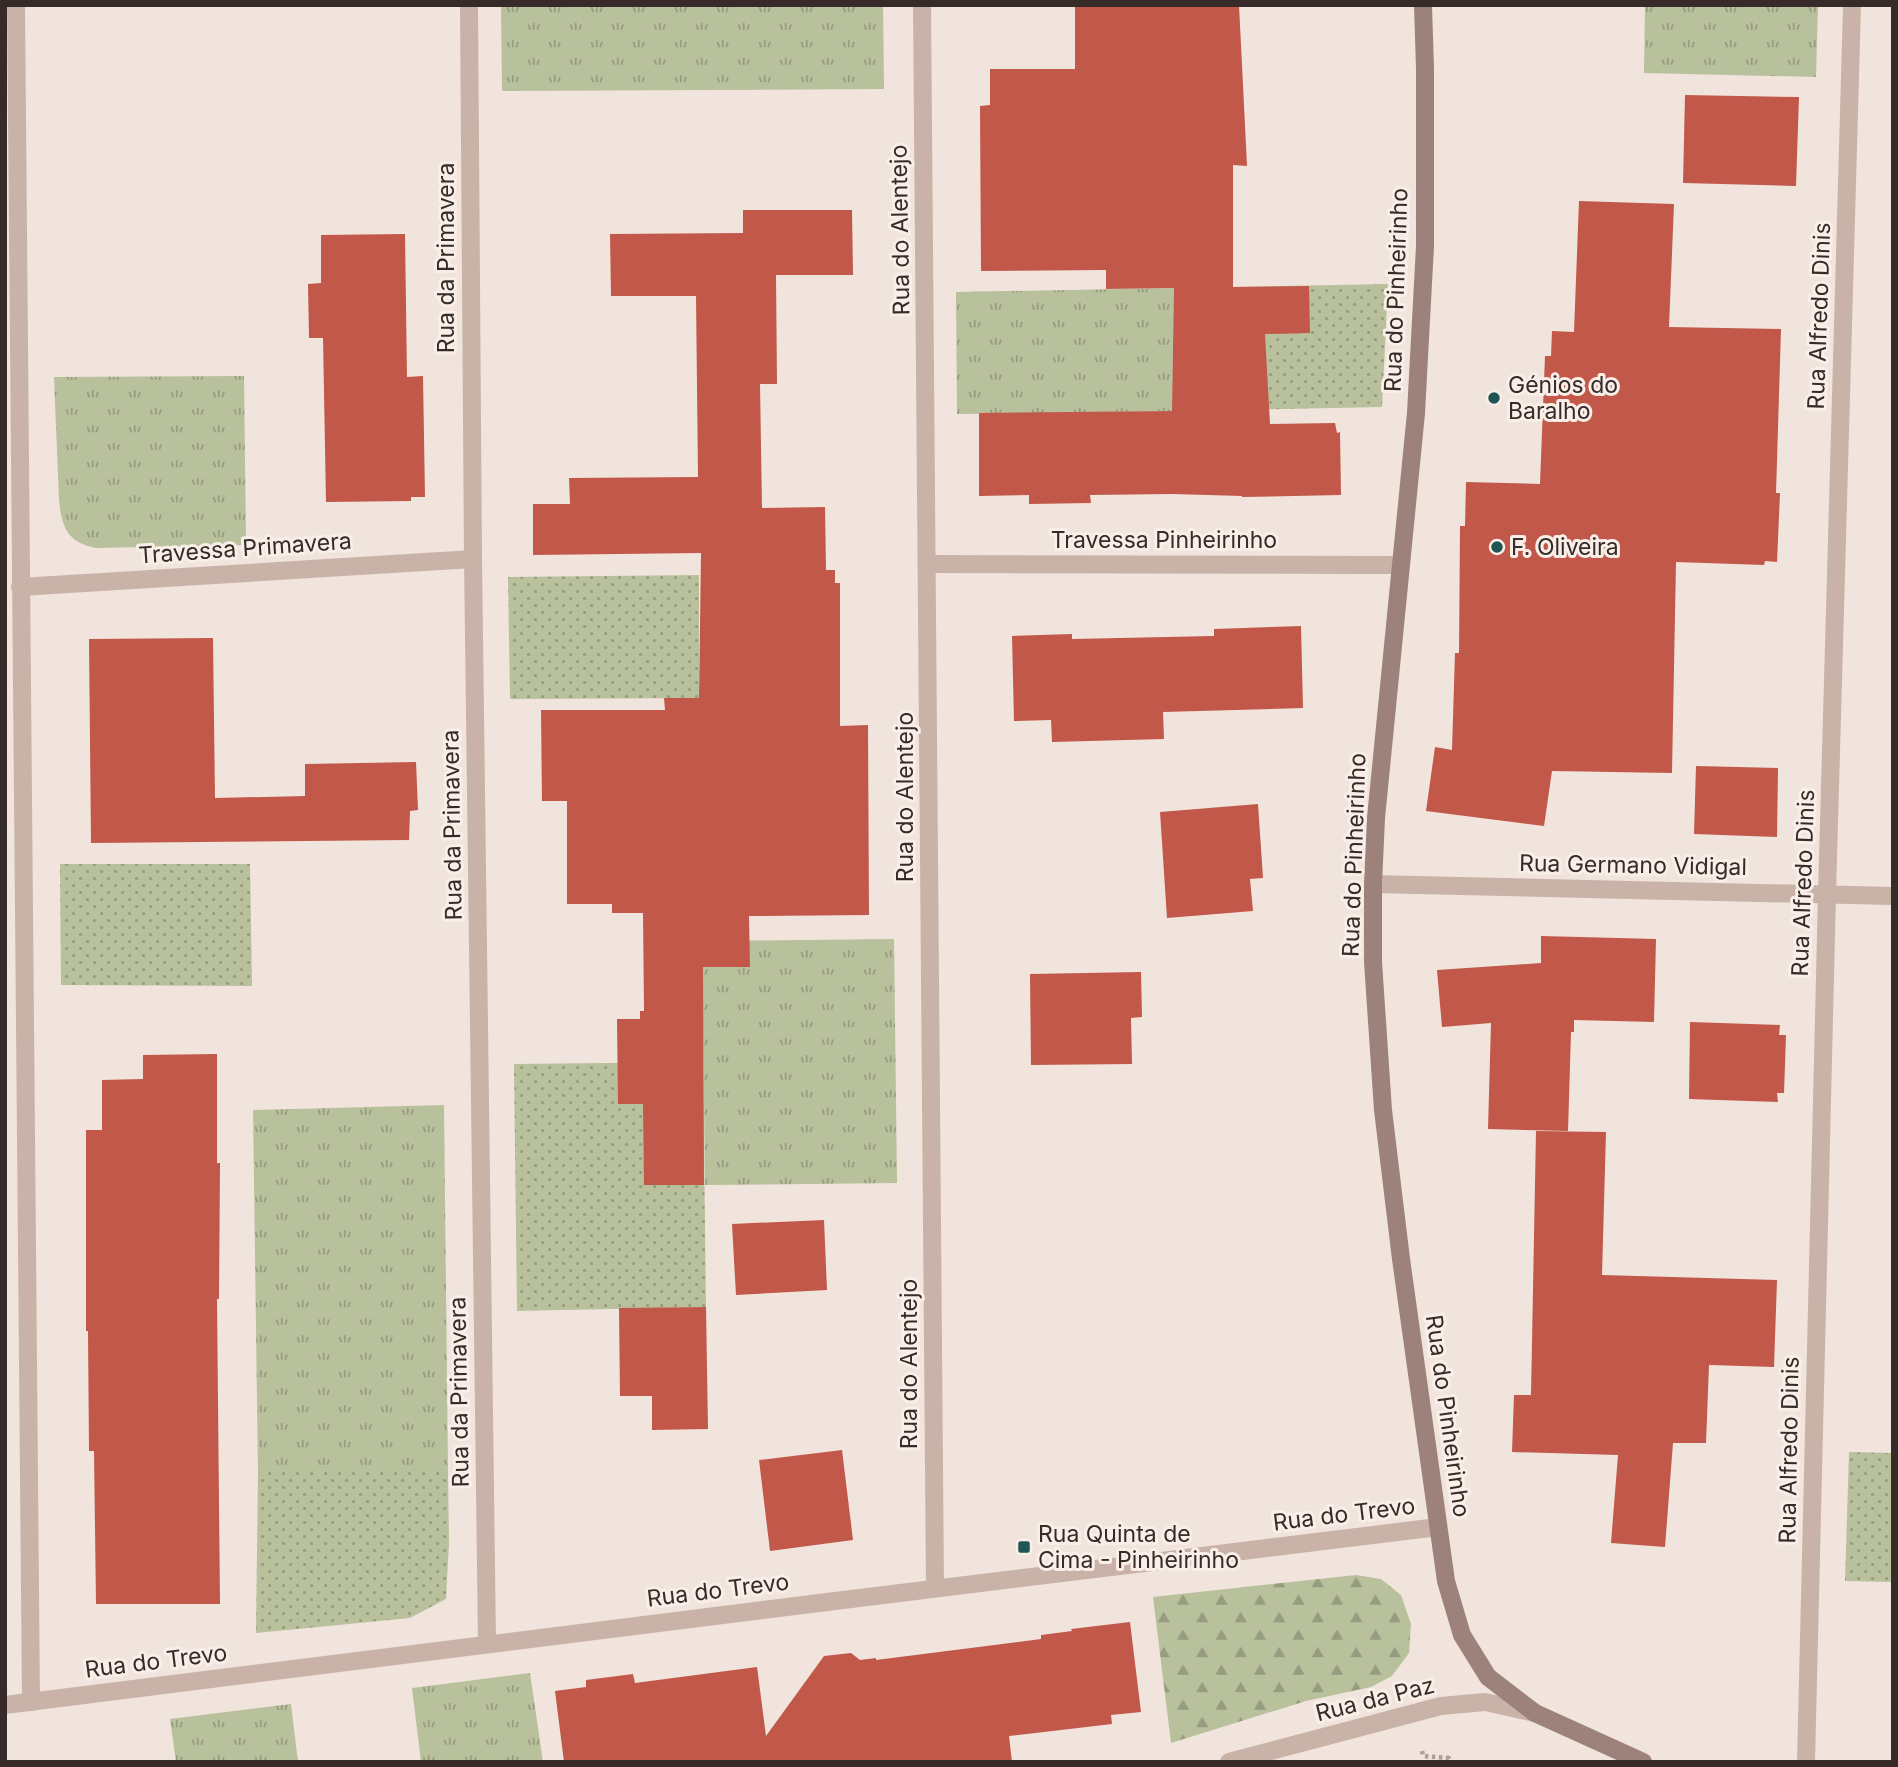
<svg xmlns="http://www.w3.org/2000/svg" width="1898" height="1767" font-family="Inter,sans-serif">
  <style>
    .grass { fill: url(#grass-tufts) }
    .forest { fill: url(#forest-firs) }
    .park { fill: url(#park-dots) }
    .building { fill: #c15849 }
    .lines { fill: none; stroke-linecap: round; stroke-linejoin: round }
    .path { stroke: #b49d93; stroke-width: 4.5; stroke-dasharray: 3.5 3.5; stroke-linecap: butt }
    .street { stroke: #c9b3a8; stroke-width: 18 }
    .secondary { stroke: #9c827a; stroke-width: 18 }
    .poi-dot { fill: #1f5653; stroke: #f9efe8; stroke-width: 2.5 }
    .labels { text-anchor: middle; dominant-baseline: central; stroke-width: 6; stroke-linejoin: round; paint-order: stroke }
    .street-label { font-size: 23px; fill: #362b28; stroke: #f9efe8 }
    .poi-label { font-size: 23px; fill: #362b28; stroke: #f9efe8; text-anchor: start }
  </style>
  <defs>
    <pattern id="grass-tufts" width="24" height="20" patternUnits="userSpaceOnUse" patternTransform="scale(1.75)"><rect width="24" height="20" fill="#b8c09c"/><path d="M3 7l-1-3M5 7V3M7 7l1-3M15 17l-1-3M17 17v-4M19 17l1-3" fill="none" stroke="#969c7f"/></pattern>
    <pattern id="forest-firs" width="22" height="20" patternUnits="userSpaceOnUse" patternTransform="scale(1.75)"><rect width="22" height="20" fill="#b8c09c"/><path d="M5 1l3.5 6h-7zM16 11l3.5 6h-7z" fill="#969c7f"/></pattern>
    <pattern id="park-dots" width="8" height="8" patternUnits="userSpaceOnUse" patternTransform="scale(1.75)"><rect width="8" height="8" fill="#b8c09c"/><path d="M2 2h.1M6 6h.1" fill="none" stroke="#969c7f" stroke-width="1.8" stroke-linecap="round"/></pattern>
  </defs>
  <rect width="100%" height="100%" fill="#f1e4dc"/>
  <g class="grass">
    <path d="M 501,5 L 883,5 L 884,89 L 502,91 Z"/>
    <path d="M 1645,5 L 1818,5 L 1816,77 L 1644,73 Z"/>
    <path d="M 1174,288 L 1172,411 L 957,414 L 956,292 Z"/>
    <path d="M 244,376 L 246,545 L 96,548 C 67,542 62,528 59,500 L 54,377 Z"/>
    <path d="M 894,939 L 897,1183 L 705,1185 L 702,941 Z"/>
    <path d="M 444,1105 L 448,1472 L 258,1472 L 253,1110 Z"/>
    <path d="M 530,1673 L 543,1762 L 421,1762 L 412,1688 Z"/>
    <path d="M 291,1704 L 298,1762 L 176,1762 L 170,1719 Z"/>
  </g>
  <path class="forest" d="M 1356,1575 L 1381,1579 L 1401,1595 L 1411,1624 L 1409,1653 L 1392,1676 L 1371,1687 L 1306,1701 L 1171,1743 L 1153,1597 Z"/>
  <g class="park">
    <path d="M 1388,284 L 1382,407 L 1172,411 L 1174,288 Z"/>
    <path d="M 699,575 L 699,698 L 510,699 L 508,577 Z"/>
    <path d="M 60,864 L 250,864 L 252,986 L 61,985 Z"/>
    <path d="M 703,1062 L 706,1307 L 517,1311 L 514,1064 Z"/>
    <path d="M 1849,1452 L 1893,1453 L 1893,1582 L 1845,1581 Z"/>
    <path d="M 258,1472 L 448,1472 L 449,1543 L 446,1599 L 410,1618 L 256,1633 Z"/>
  </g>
  <g class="building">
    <path d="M 1075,5 L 1239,5 L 1247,166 L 1233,165 L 1233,287 L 1309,286 L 1310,333 L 1265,334 L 1270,424 L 1335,423 L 1337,433 L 1340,432 L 1341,495 L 1242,497 L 1242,496 L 1172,494 L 1090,495 L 1091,503 L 1029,504 L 1029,495 L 979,496 L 979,413 L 1172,411 L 1174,288 L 1106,289 L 1106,270 L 981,271 L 980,106 L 990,105 L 990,69 L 1075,69 Z"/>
    <path d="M 1685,95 L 1799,97 L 1796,186 L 1683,183 Z"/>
    <path d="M 1579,201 L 1674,204 L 1669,327 L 1781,329 L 1776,493 L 1780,493 L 1777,562 L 1765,561 L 1764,565 L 1676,562 L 1672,773 L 1552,771 L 1544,826 L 1426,811 L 1435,747 L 1452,750 L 1455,653 L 1459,653 L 1460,526 L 1465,526 L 1466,482 L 1540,484 L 1545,356 L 1551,356 L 1552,331 L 1574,332 Z"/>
    <path d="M 743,210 L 852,210 L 853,275 L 776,275 L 777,384 L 760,384 L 762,508 L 825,507 L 826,570 L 835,570 L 835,583 L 840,583 L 840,726 L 868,725 L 869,915 L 749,916 L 750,967 L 703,967 L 704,1185 L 644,1185 L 643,1104 L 618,1104 L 617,1019 L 640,1019 L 640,1011 L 644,1011 L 643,913 L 612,913 L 612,904 L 567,904 L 567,801 L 542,801 L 541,710 L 665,710 L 664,698 L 699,698 L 701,553 L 533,555 L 533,504 L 570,504 L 569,478 L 698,477 L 696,296 L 611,296 L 610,234 L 743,233 Z"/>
    <path d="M 405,234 L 407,377 L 423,376 L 425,497 L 411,497 L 411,501 L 326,502 L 323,338 L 309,338 L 308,284 L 321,283 L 321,235 Z"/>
    <path d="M 1301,626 L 1303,708 L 1163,712 L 1164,739 L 1052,742 L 1051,720 L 1014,721 L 1012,636 L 1072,634 L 1072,639 L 1214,636 L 1214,629 Z"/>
    <path d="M 213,638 L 215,798 L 305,796 L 305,764 L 416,762 L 418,810 L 410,811 L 409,840 L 91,843 L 89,639 Z"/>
    <path d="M 1696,766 L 1778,768 L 1777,837 L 1694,834 Z"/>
    <path d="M 1258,804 L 1263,878 L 1250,879 L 1253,911 L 1167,918 L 1160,812 Z"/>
    <path d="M 1541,936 L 1656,939 L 1654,1022 L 1574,1020 L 1574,1032 L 1571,1032 L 1568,1131 L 1488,1129 L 1491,1023 L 1442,1027 L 1437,970 L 1541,963 Z"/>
    <path d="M 1141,972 L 1142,1017 L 1131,1018 L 1132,1064 L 1031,1065 L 1030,974 Z"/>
    <path d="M 1690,1022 L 1780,1025 L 1779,1035 L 1786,1035 L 1784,1093 L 1777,1093 L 1778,1102 L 1689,1099 Z"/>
    <path d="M 217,1054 L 217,1163 L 220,1163 L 219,1299 L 217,1299 L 220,1604 L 96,1604 L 94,1451 L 89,1451 L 88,1331 L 86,1331 L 86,1130 L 102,1130 L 102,1080 L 143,1079 L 143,1055 Z"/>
    <path d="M 1536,1131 L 1606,1132 L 1602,1275 L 1777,1280 L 1774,1367 L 1709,1365 L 1706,1443 L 1673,1443 L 1665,1547 L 1611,1543 L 1618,1455 L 1512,1452 L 1514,1395 L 1531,1395 Z"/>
    <path d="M 824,1220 L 827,1290 L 736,1295 L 732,1224 Z"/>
    <path d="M 706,1307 L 708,1429 L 652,1430 L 652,1396 L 620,1396 L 619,1308 Z"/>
    <path d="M 842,1450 L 853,1540 L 770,1551 L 759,1460 Z"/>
    <path d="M 1130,1622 L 1141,1712 L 1111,1715 L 1112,1724 L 1009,1736 L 1012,1762 L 564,1762 L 555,1691 L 586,1687 L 586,1680 L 633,1674 L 635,1683 L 757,1667 L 766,1736 L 824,1656 L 851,1653 L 860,1660 L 876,1658 L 876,1660 L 1041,1639 L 1041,1635 L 1072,1631 L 1071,1629 Z"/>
  </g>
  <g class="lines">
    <path class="path" d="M 1422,1751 L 1423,1756 L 1449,1758 L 1448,1762"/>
    <g class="street">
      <path d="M 16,5 L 31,1702"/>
      <path d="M 469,5 L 473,559 L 487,1644"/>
      <path d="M 922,5 L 935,1588"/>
      <path d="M 928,564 L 1401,565"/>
      <path d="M 20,587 L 473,559"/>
      <path d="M 1373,884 L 1893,896"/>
      <path d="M 5,1705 L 843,1600 L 1438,1527"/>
      <path d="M 1229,1762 L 1441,1706 L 1485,1702 L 1535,1713"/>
      <path d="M 1806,1762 L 1827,894 L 1852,5"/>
    </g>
    <path class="secondary" d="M 1423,5 L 1425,69 L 1425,246 L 1416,413 L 1376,818 L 1373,884 L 1373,962 L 1383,1110 L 1401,1259 L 1446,1581 L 1462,1635 L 1488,1677 L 1535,1713 L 1643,1762"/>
  </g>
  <g class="poi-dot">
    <circle cx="1494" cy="398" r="7"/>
    <circle cx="1497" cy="547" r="7"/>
    <rect x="1017" y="1540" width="14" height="14" rx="3.5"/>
  </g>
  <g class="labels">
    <g class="street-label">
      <text transform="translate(900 230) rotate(-91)">Rua do Alentejo</text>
      <text transform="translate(446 258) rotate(-90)">Rua da Primavera</text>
      <text transform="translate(1396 290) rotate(-88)">Rua do Pinheirinho</text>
      <text transform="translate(1819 316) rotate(-88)">Rua Alfredo Dinis</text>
      <text x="1164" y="540">Travessa Pinheirinho</text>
      <text transform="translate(245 548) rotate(-4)">Travessa Primavera</text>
      <text transform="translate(905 797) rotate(-90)">Rua do Alentejo</text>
      <text transform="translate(452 825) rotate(-91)">Rua da Primavera</text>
      <text transform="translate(1354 855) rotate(-88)">Rua do Pinheirinho</text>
      <text transform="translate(1633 865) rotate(1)">Rua Germano Vidigal</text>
      <text transform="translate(1803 883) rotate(-88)">Rua Alfredo Dinis</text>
      <text transform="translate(909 1364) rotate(-90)">Rua do Alentejo</text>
      <text transform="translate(459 1392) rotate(-91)">Rua da Primavera</text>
      <text transform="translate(1448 1416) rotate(82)">Rua do Pinheirinho</text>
      <text transform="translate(1789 1450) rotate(-89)">Rua Alfredo Dinis</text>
      <text transform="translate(1344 1514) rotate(-7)">Rua do Trevo</text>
      <text transform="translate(718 1590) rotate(-7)">Rua do Trevo</text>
      <text transform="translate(156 1661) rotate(-7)">Rua do Trevo</text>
      <text transform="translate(1375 1699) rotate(-14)">Rua da Paz</text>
    </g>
    <g class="poi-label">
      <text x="1508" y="385">Génios do<tspan x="1508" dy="26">Baralho</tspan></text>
      <text x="1511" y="547">F. Oliveira</text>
      <text x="1038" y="1534">Rua Quinta de<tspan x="1038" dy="26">Cima - Pinheirinho</tspan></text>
    </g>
  </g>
  <rect width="1898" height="1767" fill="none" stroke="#362b28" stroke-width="14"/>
</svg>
